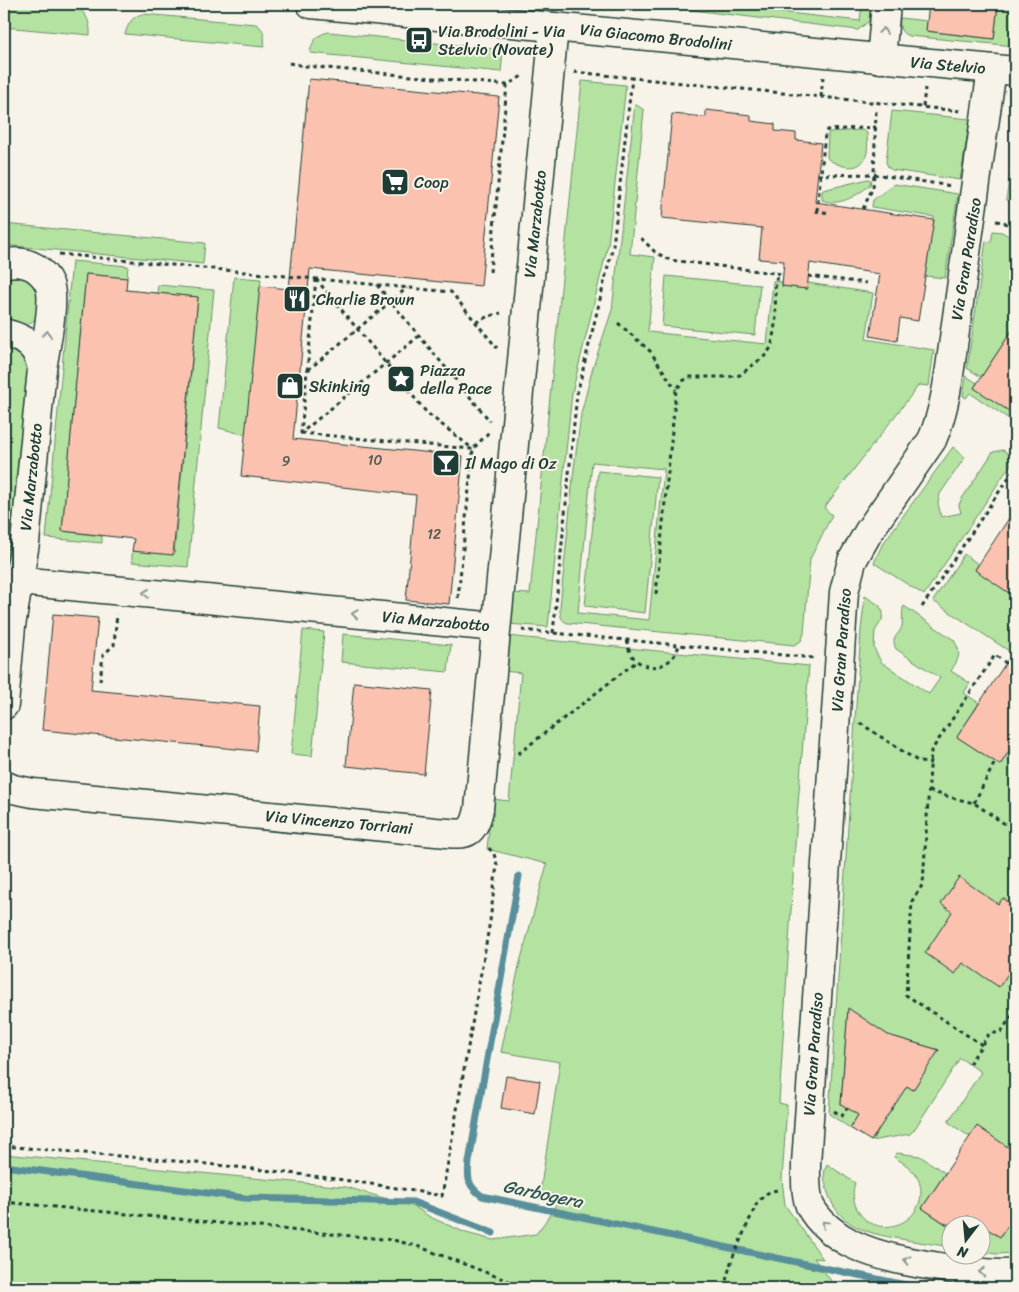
<svg xmlns="http://www.w3.org/2000/svg" width="1019" height="1292" font-family="Sriracha,sans-serif">
  <style>
    .green { fill: #b4e2a1; stroke: #6a906a; fill-rule: evenodd }
    .lines { fill: none; stroke-linecap: round; stroke-linejoin: round }
    .stream { stroke: #598f9b; stroke-width: 7 }
    .building { fill: #fbc2b0; stroke: #1f3d34 }
    .minor-casing { stroke: #1f3d34; stroke-width: 31 }
    .path { stroke: #1f3d34; stroke-width: 3; stroke-dasharray: 4 4; stroke-linecap: butt }
    .minor { stroke: #f7f3e8; stroke-width: 28 }
    .oneway { stroke: #8b988e }
    .labels { text-anchor: middle; dominant-baseline: central; stroke-width: 4; stroke-linejoin: round; paint-order: stroke }
    .number-label { font-size: 14px; fill: #565e53 }
    .poi-label { font-size: 16px; fill: #1f3d34; stroke: #f7f3e8; text-anchor: start }
    .street-label { font-size: 16px; fill: #1f3d34; stroke: #f7f3e8 }
    .water-label { font-size: 18px; font-style: italic; fill: #325856; stroke: #f7f3e8 }
  </style>
  <rect width="100%" height="100%" fill="#f7f3e8"/>
  <filter id="ink" filterUnits="userSpaceOnUse"><feTurbulence type="fractalNoise" baseFrequency=".02" numOctaves="2"/><feDisplacementMap in="SourceGraphic" scale="10" xChannelSelector="R" yChannelSelector="G"/><feConvolveMatrix kernelMatrix="1 2 1 2 8 2 1 2 1" color-interpolation-filters="sRGB"/></filter>
  <g filter="url(#ink)">
    <g class="green">
      <path d="M 4,4 L 74,4 C 85,12 91,21 90,35 L 4,27 Z"/>
      <path d="M 650,4 L 676,4 L 730,8 L 730,4 L 779,4 L 779,12 L 860,21 L 862,4 L 871,4 L 869,21 L 858,30 L 650,5 Z"/>
      <path d="M 998,4 L 1015,4 L 1015,46 L 909,36 C 900,33 899,27 900,18 L 927,21 L 926,31 L 994,39 Z"/>
      <path d="M 143,14 L 256,24 C 265,29 265,37 264,47 L 125,34 C 128,24 132,16 143,14 Z"/>
      <path d="M 329,32 L 503,50 L 501,72 L 310,53 C 312,41 317,34 329,32 Z"/>
      <path d="M 582,81 L 626,85 L 608,245 L 572,393 L 548,627 L 508,624 L 511,593 L 530,594 Z"/>
      <path d="M 635,104 L 644,110 L 630,254 L 655,257 L 648,332 L 767,344 L 773,281 L 782,282 L 782,286 L 807,289 L 808,283 L 873,293 L 866,339 L 934,350 L 929,386 L 919,385 L 824,508 L 832,515 L 810,559 L 804,634 L 801,641 L 794,645 L 568,623 C 560,621 560,614 560,607 L 574,468 L 581,414 L 593,367 L 612,310 ZM 592,462 L 664,469 L 649,620 L 578,613 Z"/>
      <path d="M 892,111 L 970,119 L 960,180 L 892,170 L 888,167 L 886,162 Z"/>
      <path d="M 862,130 L 867,133 C 867,140 869,151 865,158 C 858,173 838,166 828,159 L 827,157 L 828,134 L 829,132 Z"/>
      <path d="M 1012,159 L 1015,160 L 1015,201 L 1006,200 Z"/>
      <path d="M 868,179 L 871,180 L 870,185 C 856,196 840,207 822,200 L 822,192 L 823,190 Z"/>
      <path d="M 894,184 L 958,194 L 945,278 L 925,276 L 934,217 L 872,207 L 873,200 Z"/>
      <path d="M 4,224 L 205,243 L 203,264 L 4,245 Z"/>
      <path d="M 993,231 L 1002,232 L 1015,240 L 1015,326 L 981,377 L 967,368 L 986,241 L 991,242 Z"/>
      <path d="M 72,261 L 128,266 L 127,278 L 86,274 L 62,531 L 102,536 L 102,543 L 46,538 Z"/>
      <path d="M 4,272 L 37,278 L 39,316 C 26,328 21,327 4,325 Z"/>
      <path d="M 666,276 L 760,285 L 755,335 L 662,326 Z"/>
      <path d="M 234,277 L 261,279 L 246,435 L 219,428 Z"/>
      <path d="M 158,285 L 214,290 L 188,567 L 132,562 L 132,551 L 174,554 L 198,297 L 157,293 Z"/>
      <path d="M 4,340 L 20,347 L 29,366 L 15,504 L 4,579 Z"/>
      <path d="M 966,376 L 977,383 L 974,388 L 1014,414 L 1015,412 L 1015,423 L 970,393 L 966,398 L 963,396 Z"/>
      <path d="M 953,447 L 965,457 L 940,494 L 938,503 L 941,517 L 961,513 L 959,505 L 961,500 L 993,452 L 1003,450 L 1015,458 L 924,595 L 874,563 L 882,545 Z"/>
      <path d="M 598,471 L 658,477 L 645,613 L 585,606 Z"/>
      <path d="M 964,554 L 978,564 L 975,570 L 1015,596 L 1015,641 L 1009,651 L 933,601 Z"/>
      <path d="M 865,596 L 879,605 L 883,612 L 882,620 L 875,631 L 874,648 L 881,662 L 929,694 L 940,678 L 896,649 C 890,636 899,636 902,626 C 903,620 902,614 903,608 L 904,606 L 954,640 C 962,654 959,658 951,671 L 970,683 L 964,693 L 979,703 L 957,737 L 1000,765 L 1015,742 L 1015,1152 L 978,1127 L 970,1137 L 948,1122 L 981,1072 L 960,1058 L 914,1130 L 910,1134 L 871,1141 L 907,1086 L 913,1090 L 939,1050 L 888,1035 L 848,1009 L 841,1104 L 858,1115 L 850,1128 L 829,1114 L 861,630 Z"/>
      <path d="M 303,630 L 324,632 L 312,756 L 291,754 Z"/>
      <path d="M 343,634 L 451,645 L 448,672 L 341,662 Z"/>
      <path d="M 507,636 L 809,666 L 796,829 L 779,1103 L 787,1105 L 782,1179 L 785,1205 L 823,1259 L 814,1258 L 832,1282 L 863,1288 L 4,1288 L 4,1154 L 346,1187 L 415,1207 L 430,1217 L 466,1233 L 493,1240 L 536,1234 L 545,1222 L 557,1203 L 539,1199 L 560,1062 L 501,1052 L 519,966 L 547,864 L 487,849 L 492,799 L 509,801 L 521,673 L 504,671 Z"/>
      <path d="M 897,1153 L 920,1156 L 945,1173 L 922,1208 L 951,1228 L 951,1247 C 936,1245 921,1242 906,1240 C 873,1234 840,1230 828,1193 C 825,1184 822,1173 827,1164 L 855,1183 C 852,1192 853,1201 857,1209 C 873,1240 920,1227 921,1193 C 921,1186 919,1179 915,1174 C 910,1167 902,1162 894,1157 Z"/>
      <path d="M 1015,1215 L 1015,1253 L 996,1254 L 982,1252 L 982,1225 L 1000,1237 Z"/>
    </g>
    <g class="lines">
      <g class="stream">
        <path d="M 519,876 L 469,1162 C 467,1179 468,1186 482,1196 L 920,1288"/>
        <path d="M 4,1166 L 245,1198 L 413,1202 L 493,1233"/>
      </g>
    </g>
    <g class="building">
      <path d="M 929,4 L 998,4 L 994,39 L 926,31 Z"/>
      <path d="M 309,79 L 499,97 L 481,286 L 310,269 L 293,439 L 463,456 L 449,604 L 406,600 L 416,495 L 241,476 L 260,286 L 289,289 Z"/>
      <path d="M 706,110 L 751,115 L 751,121 L 775,124 L 775,131 L 796,133 L 796,140 L 821,143 L 815,202 L 934,220 L 918,321 L 900,318 L 897,341 L 870,336 L 880,274 L 810,263 L 807,289 L 782,286 L 784,261 L 759,259 L 762,228 L 662,218 L 672,114 L 706,117 Z"/>
      <path d="M 86,274 L 127,278 L 126,290 L 198,297 L 173,555 L 132,551 L 134,539 L 62,531 Z"/>
      <path d="M 1015,326 L 1015,415 L 974,388 Z"/>
      <path d="M 1015,509 L 1015,597 L 975,570 Z"/>
      <path d="M 53,614 L 98,618 L 91,690 L 260,706 L 256,751 L 42,730 Z"/>
      <path d="M 1015,649 L 1015,742 L 1000,765 L 957,737 Z"/>
      <path d="M 354,682 L 432,690 L 424,774 L 346,766 Z"/>
      <path d="M 959,877 L 998,904 L 1003,898 L 1015,907 L 1015,963 L 999,987 L 963,963 L 955,974 L 925,953 L 952,912 L 941,904 Z"/>
      <path d="M 848,1008 L 888,1035 L 939,1050 L 913,1090 L 907,1086 L 871,1141 L 850,1128 L 858,1115 L 841,1104 Z"/>
      <path d="M 506,1076 L 540,1081 L 535,1114 L 501,1108 Z"/>
      <path d="M 977,1126 L 1015,1152 L 1015,1215 L 1000,1237 L 967,1216 L 961,1224 L 946,1224 L 922,1208 Z"/>
    </g>
    <g class="lines">
      <defs>
        <g id="minor">
          <path d="M 311,4 L 1015,71"/>
          <path d="M 881,59 L 886,4"/>
          <path d="M 992,69 C 980,152 969,235 957,317 C 951,356 948,404 932,440 L 869,531 L 852,561 L 844,592 L 806,1164 C 806,1177 805,1193 810,1206 C 818,1222 836,1236 852,1244 C 882,1259 925,1265 959,1270 C 976,1272 998,1276 1015,1273"/>
          <path d="M 4,264 C 13,261 25,262 34,267 C 40,271 46,277 49,284 C 56,299 45,350 42,369 C 37,345 27,339 4,333"/>
          <path d="M 19,581 L 496,627"/>
          <path d="M 4,705 L 11,626 L 25,543 L 42,369"/>
          <path d="M 4,785 L 13,789 L 33,793 L 436,832 C 463,834 473,839 479,809 L 554,27"/>
        </g>
      </defs>
      <use href="#minor" class="minor-casing"/>
      <g class="path">
        <path d="M 289,63 L 305,66 L 507,85 L 524,75"/>
        <path d="M 574,72 L 960,111"/>
        <path d="M 821,97 L 823,77"/>
        <path d="M 923,107 L 925,88"/>
        <path d="M 818,175 L 874,174 L 951,186"/>
        <path d="M 863,209 L 873,187 L 874,174 L 876,110"/>
        <path d="M 815,211 L 830,213"/>
        <path d="M 817,211 L 825,134 L 827,130 L 876,127"/>
        <path d="M 996,221 L 1004,222 L 1015,230"/>
        <path d="M 641,238 L 655,252 L 670,260 L 783,274"/>
        <path d="M 59,254 L 451,292 L 497,348"/>
        <path d="M 490,272 L 507,85"/>
        <path d="M 808,276 L 866,283"/>
        <path d="M 316,279 L 301,433 L 419,336"/>
        <path d="M 316,279 L 427,413 L 473,449"/>
        <path d="M 377,285 L 490,421"/>
        <path d="M 476,322 L 489,316 L 501,313"/>
        <path d="M 618,323 L 650,351 L 676,390"/>
        <path d="M 308,370 L 407,288"/>
        <path d="M 301,433 L 472,449"/>
        <path d="M 656,594 L 676,390 L 683,381 L 689,377 L 728,377 L 740,375 L 766,355 L 770,349 L 772,344 L 776,318 L 775,290 L 777,273"/>
        <path d="M 458,598 L 473,449 L 489,432"/>
        <path d="M 922,607 L 1015,468"/>
        <path d="M 522,630 L 814,658"/>
        <path d="M 553,633 L 577,394 L 613,246 L 632,78"/>
        <path d="M 627,640 C 629,672 670,677 679,645"/>
        <path d="M 100,681 L 103,655 L 114,645 L 117,614"/>
        <path d="M 860,723 L 919,762 L 931,763"/>
        <path d="M 518,754 L 637,661"/>
        <path d="M 929,791 L 957,799 L 974,803 L 1015,831"/>
        <path d="M 974,803 L 995,762"/>
        <path d="M 982,1045 L 906,995 L 912,901 L 923,884 L 931,751 L 995,655 L 1006,663"/>
        <path d="M 969,1064 L 989,1034 L 1001,1032 L 1015,1011"/>
        <path d="M 834,1111 L 842,1116 L 847,1108"/>
        <path d="M 4,1146 C 150,1159 298,1169 442,1196 L 490,921 L 497,865 L 494,854 L 487,846"/>
        <path d="M 4,1202 L 393,1240 L 417,1246 L 511,1282 L 523,1288"/>
        <path d="M 724,1288 L 732,1259 L 757,1203 C 765,1194 769,1190 781,1190"/>
      </g>
      <use href="#minor" class="minor"/>
    </g>
    <defs><path id="oneway-chevron" d="M-2-3.5L2.5 0L-2 3.5" fill="none" stroke-width="1.6" stroke-linecap="round" stroke-linejoin="round" transform="scale(1.25)"/></defs>
    <g class="oneway">
      <use href="#oneway-chevron" transform="translate(883 31) rotate(-84)"/>
      <use href="#oneway-chevron" transform="translate(47 334) rotate(-82)"/>
      <use href="#oneway-chevron" transform="translate(146 593) rotate(-174)"/>
      <use href="#oneway-chevron" transform="translate(355 614) rotate(-174)"/>
      <use href="#oneway-chevron" transform="translate(825 1224) rotate(-136)"/>
      <use href="#oneway-chevron" transform="translate(907 1260) rotate(-167)"/>
      <use href="#oneway-chevron" transform="translate(982 1272) rotate(-176)"/>
    </g>
  </g>
  <defs>
    <symbol id="bus-square" viewBox="-11 -11 22 22"><rect x="-9" y="-9" width="18" height="18" rx="4" fill="#1f3d34" stroke="#f7f3e8"/><path d="M-5-6H5V4H4V6H2V4H-2V6H-4V4H-5ZM-3.5-4V0h7V-4ZM-3.5 1.2v1.5H-2V1.2ZM2 1.2v1.5H3.5V1.2Z" fill="#fff"/></symbol>
    <symbol id="supermarket-square" viewBox="-11 -11 22 22"><rect x="-9" y="-9" width="18" height="18" rx="4" fill="#1f3d34" stroke="#f7f3e8"/><path d="M-6-5.5h2.5l.6 2H6L4.5 2H-2.5L-4.4-4H-6ZM-1.5 3.2a1.3 1.3 0 1 0 .1 0ZM3 3.2a1.3 1.3 0 1 0 .1 0Z" fill="#fff"/></symbol>
    <symbol id="restaurant-square" viewBox="-11 -11 22 22"><rect x="-9" y="-9" width="18" height="18" rx="4" fill="#1f3d34" stroke="#f7f3e8"/><path d="M-5-6h1v4h1v-4h1v4h1v-4h1v5L-1.5 .5V6h-2V.5L-5-1ZM5-6V6H3V1.5H1.5Q1.5-4 5-6Z" fill="#fff"/></symbol>
    <symbol id="sight-square" viewBox="-11 -11 22 22"><rect x="-9" y="-9" width="18" height="18" rx="4" fill="#1f3d34" stroke="#f7f3e8"/><path d="M0-6L1.8-2.2L6-1.7L2.9 1.2L3.7 5.4L0 3.3L-3.7 5.4L-2.9 1.2L-6-1.7L-1.8-2.2Z" fill="#fff"/></symbol>
    <symbol id="shop-square" viewBox="-11 -11 22 22"><rect x="-9" y="-9" width="18" height="18" rx="4" fill="#1f3d34" stroke="#f7f3e8"/><path d="M-5-2.5h2.3a2.7 3.5 0 0 1 5.4 0H5L5.5 6h-11ZM-1.5-2.5h3a1.5 2.3 0 0 0-3 0Z" fill="#fff"/></symbol>
    <symbol id="bar-square" viewBox="-11 -11 22 22"><rect x="-9" y="-9" width="18" height="18" rx="4" fill="#1f3d34" stroke="#f7f3e8"/><path d="M-6-5H6L.8 .8V4.5H3.5V6h-7V4.5H-.8V.8Z" fill="#fff"/></symbol>
  </defs>
  <g fill-rule="evenodd">
    <use href="#bus-square" x="403" y="24" width="32" height="32"/>
    <use href="#supermarket-square" x="379" y="166" width="32" height="32"/>
    <use href="#restaurant-square" x="281" y="283" width="32" height="32"/>
    <use href="#sight-square" x="385" y="363" width="32" height="32"/>
    <use href="#shop-square" x="274" y="370" width="32" height="32"/>
    <use href="#bar-square" x="430" y="447" width="32" height="32"/>
  </g>
  <g class="labels">
    <g class="number-label">
      <text x="375" y="460">10</text>
      <text x="286" y="461">9</text>
      <text x="434" y="534">12</text>
    </g>
    <g class="poi-label">
      <text x="438" y="31">Via Brodolini - Via<tspan x="438" dy="18">Stelvio (Novate)</tspan></text>
      <text x="414" y="182">Coop</text>
      <text x="316" y="299">Charlie Brown</text>
      <text x="420" y="370">Piazza<tspan x="420" dy="18">della Pace</tspan></text>
      <text x="309" y="386">Skinking</text>
      <text x="465" y="463">Il Mago di Oz</text>
    </g>
    <g class="street-label">
      <text transform="translate(656 37) rotate(6)">Via Giacomo Brodolini</text>
      <text transform="translate(948 65) rotate(5)">Via Stelvio</text>
      <text transform="translate(535 224) rotate(-84)">Via Marzabotto</text>
      <text transform="translate(966 259) rotate(-81)">Via Gran Paradiso</text>
      <text transform="translate(31 477) rotate(-84)">Via Marzabotto</text>
      <text transform="translate(436 621) rotate(5)">Via Marzabotto</text>
      <text transform="translate(841 650) rotate(-86)">Via Gran Paradiso</text>
      <text transform="translate(339 822) rotate(5)">Via Vincenzo Torriani</text>
      <text transform="translate(813 1054) rotate(-86)">Via Gran Paradiso</text>
    </g>
    <g class="water-label">
      <text transform="translate(543 1194) rotate(12)">Garbogera</text>
    </g>
  </g>
  <rect width="1019" height="1292" fill="none" stroke="#f7f3e8" stroke-width="20"/>
  <rect x="10" y="10" width="999" height="1272" fill="none" stroke="#1f3d34" stroke-width="2" filter="url(#ink)"/>
  <g transform="translate(966 1240) rotate(196)"><circle r="24" fill="#f7f3e8" stroke="#a1aaa0"/>
  <path d="M0-4L9 19L0 12L-9 19Z" fill="#1f3d34"/>
  <text y="-8" font-size="14" font-weight="bold" text-anchor="middle" fill="#1f3d34">N</text>
  </g>
</svg>
